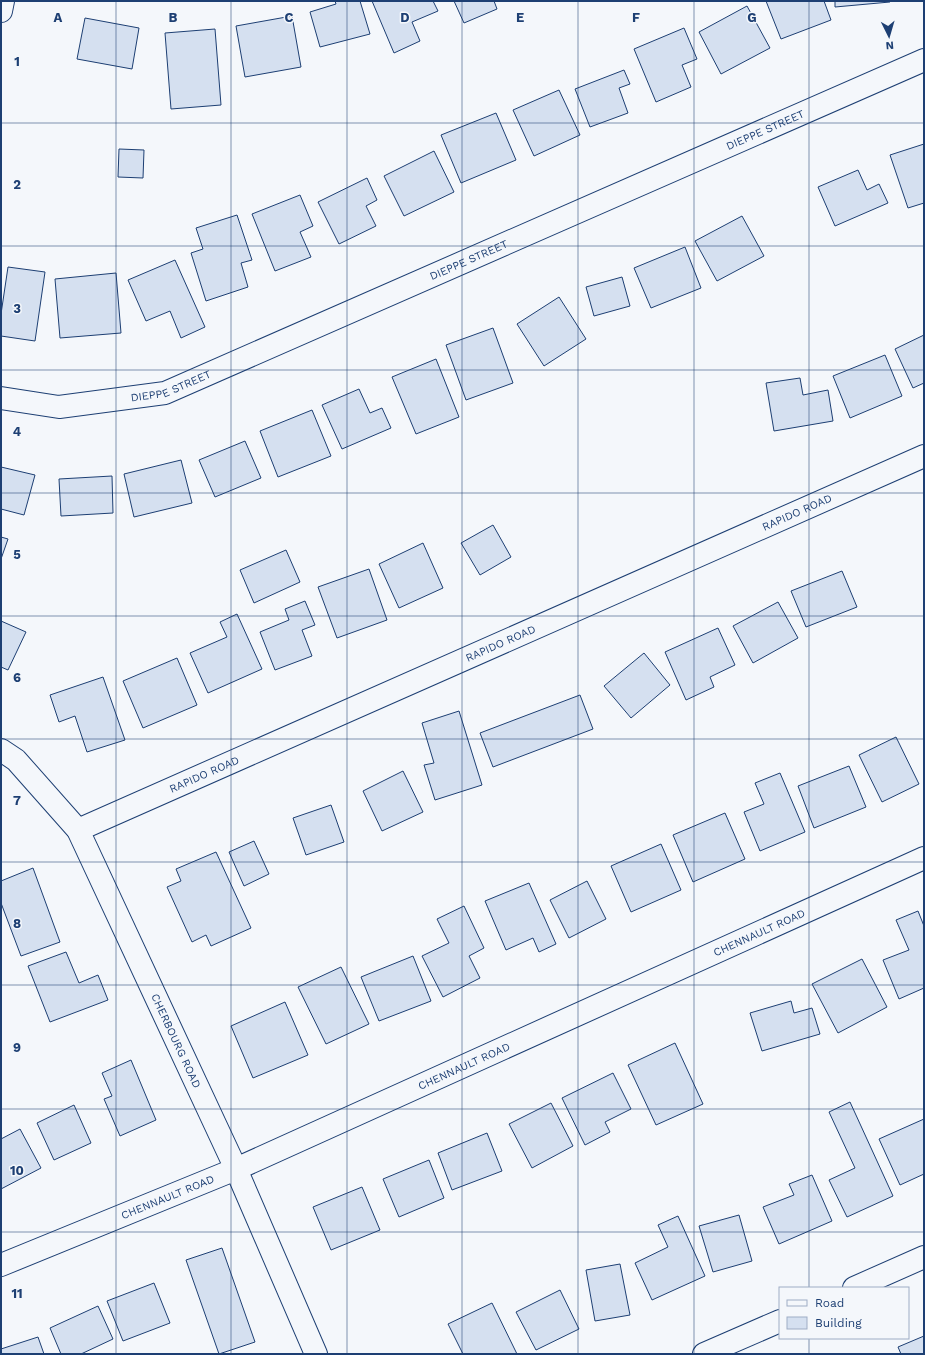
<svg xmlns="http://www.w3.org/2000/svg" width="925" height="1355" font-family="'Work Sans',sans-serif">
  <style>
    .building { fill: #d5e0f0; stroke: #1d3f73 }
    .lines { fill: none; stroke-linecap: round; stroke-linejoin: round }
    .street-casing { stroke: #1d3f73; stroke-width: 24 }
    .street { stroke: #f4f7fb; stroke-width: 22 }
    .grid { fill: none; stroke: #1d3f73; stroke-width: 1; stroke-opacity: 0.55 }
    .labels { text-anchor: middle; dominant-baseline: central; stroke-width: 3; stroke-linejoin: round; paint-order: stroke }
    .street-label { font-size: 11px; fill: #1d3f73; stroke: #f4f7fb }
    .grid-label { font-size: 13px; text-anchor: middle; font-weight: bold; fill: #1d3f73; stroke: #f4f7fb; stroke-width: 3; stroke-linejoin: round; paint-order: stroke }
  </style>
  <rect width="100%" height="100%" fill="#f4f7fb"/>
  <g class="building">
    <path d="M 335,1 L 360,1 L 370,34 L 320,47 L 310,12 L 336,4 Z"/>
    <path d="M 372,1 L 433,1 L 438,11 L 412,22 L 420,41 L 394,53 Z"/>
    <path d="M 454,1 L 494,1 L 497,9 L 464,23 Z"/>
    <path d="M 766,1 L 824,1 L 831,20 L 781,39 Z"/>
    <path d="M 835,1 L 890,1 L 890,2 L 835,7 Z"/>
    <path d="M 747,6 L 770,48 L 721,74 L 699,32 Z"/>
    <path d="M 292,16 L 301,67 L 245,77 L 236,26 Z"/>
    <path d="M 85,18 L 139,28 L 132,69 L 77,59 Z"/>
    <path d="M 684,28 L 697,59 L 682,65 L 691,87 L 656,102 L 634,49 Z"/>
    <path d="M 215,29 L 221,105 L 171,109 L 165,33 Z"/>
    <path d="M 624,70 L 630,84 L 619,88 L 628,113 L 590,127 L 575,89 Z"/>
    <path d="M 559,90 L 580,135 L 534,156 L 513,110 Z"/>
    <path d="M 496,113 L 516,160 L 461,183 L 441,135 Z"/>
    <path d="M 924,144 L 924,203 L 908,208 L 890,155 Z"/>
    <path d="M 119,149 L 144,150 L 143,178 L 118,177 Z"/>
    <path d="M 434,151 L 454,192 L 404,216 L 384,176 Z"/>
    <path d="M 858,170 L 867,190 L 879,184 L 888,203 L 835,226 L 818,187 Z"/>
    <path d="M 367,178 L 377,200 L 366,206 L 376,226 L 339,244 L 318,202 Z"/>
    <path d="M 300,195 L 313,226 L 300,232 L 311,257 L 275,271 L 252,214 Z"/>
    <path d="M 237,215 L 252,260 L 241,263 L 248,287 L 206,301 L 191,253 L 203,249 L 196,228 Z"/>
    <path d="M 742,216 L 764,256 L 717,281 L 695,241 Z"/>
    <path d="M 685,247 L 701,288 L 651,308 L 634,268 Z"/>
    <path d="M 175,260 L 205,327 L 181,338 L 170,311 L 146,321 L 128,280 Z"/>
    <path d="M 8,267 L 45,272 L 35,341 L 1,336 L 1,314 Z"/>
    <path d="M 116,273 L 121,333 L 60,338 L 55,279 Z"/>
    <path d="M 622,277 L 630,306 L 594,316 L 586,287 Z"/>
    <path d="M 559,297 L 586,339 L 544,366 L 517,324 Z"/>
    <path d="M 493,328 L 513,383 L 466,400 L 446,345 Z"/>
    <path d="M 924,335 L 924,383 L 913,388 L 895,349 Z"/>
    <path d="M 885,355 L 902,396 L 850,418 L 833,376 Z"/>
    <path d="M 436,359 L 459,417 L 416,434 L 392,377 Z"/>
    <path d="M 800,378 L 803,395 L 828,390 L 833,421 L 774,431 L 766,383 Z"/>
    <path d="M 359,389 L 370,413 L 382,408 L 391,428 L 342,449 L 322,405 Z"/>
    <path d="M 312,410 L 331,456 L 278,477 L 260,431 Z"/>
    <path d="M 245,441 L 261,478 L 215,497 L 199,460 Z"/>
    <path d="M 181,460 L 192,503 L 134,517 L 124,474 Z"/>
    <path d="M 1,467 L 35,475 L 24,515 L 1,509 Z"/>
    <path d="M 112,476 L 113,513 L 61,516 L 59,479 Z"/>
    <path d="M 493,525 L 511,557 L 480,575 L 461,543 Z"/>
    <path d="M 1,537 L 8,539 L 1,559 Z"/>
    <path d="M 423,543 L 443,588 L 399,608 L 379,564 Z"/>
    <path d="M 286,550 L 300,582 L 254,603 L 240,570 Z"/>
    <path d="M 369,569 L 387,620 L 337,638 L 318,587 Z"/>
    <path d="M 842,571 L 857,607 L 806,627 L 791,591 Z"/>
    <path d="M 305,601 L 315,625 L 302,630 L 312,656 L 275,670 L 260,632 L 289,620 L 285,609 Z"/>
    <path d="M 778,602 L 798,638 L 753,663 L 733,626 Z"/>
    <path d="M 237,614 L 262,669 L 208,693 L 190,653 L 227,637 L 220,622 Z"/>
    <path d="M 1,621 L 26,632 L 8,670 L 1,667 Z"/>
    <path d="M 718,628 L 735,665 L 710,677 L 714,687 L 686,700 L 665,652 Z"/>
    <path d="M 644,653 L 670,685 L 631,718 L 604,686 Z"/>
    <path d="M 177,658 L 197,705 L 143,728 L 123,681 Z"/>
    <path d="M 103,677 L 125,740 L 87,752 L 75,716 L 59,722 L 50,695 Z"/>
    <path d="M 580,695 L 593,729 L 493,767 L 480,733 Z"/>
    <path d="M 459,711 L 482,785 L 435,800 L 424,765 L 434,763 L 422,723 Z"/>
    <path d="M 896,737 L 919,784 L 882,802 L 859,755 Z"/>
    <path d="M 849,766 L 866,807 L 814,828 L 798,786 Z"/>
    <path d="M 403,771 L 423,812 L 382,831 L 363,791 Z"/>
    <path d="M 780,773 L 805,832 L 760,851 L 744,812 L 764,804 L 755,783 Z"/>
    <path d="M 331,805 L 344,842 L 306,855 L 293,818 Z"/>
    <path d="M 725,813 L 745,859 L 693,882 L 673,835 Z"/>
    <path d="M 254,841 L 269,874 L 244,886 L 229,852 Z"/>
    <path d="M 661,844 L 681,890 L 631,912 L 611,866 Z"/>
    <path d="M 216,852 L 251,928 L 211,946 L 206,935 L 192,942 L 167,887 L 181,881 L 176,869 Z"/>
    <path d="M 33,868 L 60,942 L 21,956 L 1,903 L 1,881 Z"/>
    <path d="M 587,881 L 606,919 L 569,938 L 550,900 Z"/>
    <path d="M 529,883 L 556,944 L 539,952 L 533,938 L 506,950 L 485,901 Z"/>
    <path d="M 464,906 L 484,948 L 469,956 L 480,978 L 443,997 L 422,956 L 449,943 L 437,919 Z"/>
    <path d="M 918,911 L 924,926 L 924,988 L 899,999 L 883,960 L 909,950 L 896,920 Z"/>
    <path d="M 66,952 L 79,983 L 98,975 L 108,1000 L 50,1022 L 28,966 Z"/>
    <path d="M 413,956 L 431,1001 L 379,1021 L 361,977 Z"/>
    <path d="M 862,959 L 887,1007 L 838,1033 L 812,984 Z"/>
    <path d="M 341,967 L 369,1024 L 326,1044 L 298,987 Z"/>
    <path d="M 791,1001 L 794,1013 L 812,1008 L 820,1034 L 762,1051 L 750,1013 Z"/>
    <path d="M 285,1002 L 308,1055 L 253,1078 L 231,1026 Z"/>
    <path d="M 675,1043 L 703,1104 L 656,1125 L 628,1065 Z"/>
    <path d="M 131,1060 L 156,1120 L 120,1136 L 104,1099 L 112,1096 L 102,1073 Z"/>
    <path d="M 613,1073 L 631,1109 L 605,1122 L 610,1132 L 585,1145 L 562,1098 Z"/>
    <path d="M 850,1102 L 893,1196 L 847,1217 L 829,1180 L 855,1168 L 829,1112 Z"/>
    <path d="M 551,1103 L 573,1146 L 532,1168 L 509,1124 Z"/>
    <path d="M 74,1105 L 91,1143 L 54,1160 L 37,1123 Z"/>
    <path d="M 924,1119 L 924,1174 L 900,1185 L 879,1139 Z"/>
    <path d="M 20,1129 L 41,1168 L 1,1189 L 1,1139 Z"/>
    <path d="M 487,1133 L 502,1171 L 452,1190 L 438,1153 Z"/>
    <path d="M 429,1160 L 444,1198 L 399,1217 L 383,1179 Z"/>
    <path d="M 812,1175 L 832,1221 L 779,1244 L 763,1207 L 794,1195 L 789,1184 Z"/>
    <path d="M 362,1187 L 380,1230 L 331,1250 L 313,1207 Z"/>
    <path d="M 739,1215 L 752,1261 L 713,1272 L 699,1226 Z"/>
    <path d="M 678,1216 L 705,1276 L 652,1300 L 635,1263 L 668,1247 L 658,1225 Z"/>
    <path d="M 222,1248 L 255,1342 L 219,1354 L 186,1260 Z"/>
    <path d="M 620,1264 L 630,1315 L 595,1321 L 586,1270 Z"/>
    <path d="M 154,1283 L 170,1323 L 123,1341 L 107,1301 Z"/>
    <path d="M 560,1290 L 579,1329 L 536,1350 L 516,1312 Z"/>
    <path d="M 492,1303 L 517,1354 L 463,1354 L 448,1324 Z"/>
    <path d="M 98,1306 L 113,1339 L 81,1354 L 61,1354 L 50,1328 Z"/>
    <path d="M 924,1336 L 924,1354 L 901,1354 L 898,1347 Z"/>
    <path d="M 38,1337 L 44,1354 L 1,1354 L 1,1349 Z"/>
  </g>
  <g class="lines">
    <defs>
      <g id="street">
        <path d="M 1,11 L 3,1"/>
        <path id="s1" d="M 1,398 L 59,407 L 165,393 L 924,60"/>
        <path id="s2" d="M 1,750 L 16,760 L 78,830 L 236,1169 L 316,1354"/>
        <path id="s3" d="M 78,830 L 924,456"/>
        <path id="s4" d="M 1,1265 L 236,1169 L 924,858"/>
        <path d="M 854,1288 L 924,1257"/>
        <path d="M 704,1354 L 780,1321"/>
      </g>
    </defs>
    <use href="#street" class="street-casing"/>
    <use href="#street" class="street"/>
  </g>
  <path class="grid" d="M 116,1 L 116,1354M 231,1 L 231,1354M 347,1 L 347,1354M 462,1 L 462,1354M 578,1 L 578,1354M 694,1 L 694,1354M 809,1 L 809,1288M 1,123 L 924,123M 1,246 L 924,246M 1,370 L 924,370M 1,493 L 924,493M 1,616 L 924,616M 1,739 L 924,739M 1,862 L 924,862M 1,985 L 924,985M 1,1109 L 924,1109M 1,1232 L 924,1232M 809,1338 L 809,1354"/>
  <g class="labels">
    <g class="street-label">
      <text stroke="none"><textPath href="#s1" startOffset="821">DIEPPE STREET</textPath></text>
      <text stroke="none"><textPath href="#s1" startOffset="497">DIEPPE STREET</textPath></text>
      <text stroke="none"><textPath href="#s1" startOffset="173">DIEPPE STREET</textPath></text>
      <text stroke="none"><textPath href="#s3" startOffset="786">RAPIDO ROAD</textPath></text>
      <text stroke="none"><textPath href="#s3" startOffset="462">RAPIDO ROAD</textPath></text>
      <text stroke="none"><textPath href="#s3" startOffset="138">RAPIDO ROAD</textPath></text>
      <text stroke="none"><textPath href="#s4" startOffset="828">CHENNAULT ROAD</textPath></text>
      <text stroke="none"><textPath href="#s2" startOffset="344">CHERBOURG ROAD</textPath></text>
      <text stroke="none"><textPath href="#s4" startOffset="504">CHENNAULT ROAD</textPath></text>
      <text stroke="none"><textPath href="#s4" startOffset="180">CHENNAULT ROAD</textPath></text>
    </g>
  </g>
  <g class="grid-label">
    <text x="58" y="22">A</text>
    <text x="173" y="22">B</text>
    <text x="289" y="22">C</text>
    <text x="405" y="22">D</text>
    <text x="520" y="22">E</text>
    <text x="636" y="22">F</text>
    <text x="752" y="22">G</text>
    <text x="17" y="66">1</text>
    <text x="17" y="189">2</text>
    <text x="17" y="313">3</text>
    <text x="17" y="436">4</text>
    <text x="17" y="559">5</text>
    <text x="17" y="682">6</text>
    <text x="17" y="805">7</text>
    <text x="17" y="928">8</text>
    <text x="17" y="1052">9</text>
    <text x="17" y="1175">10</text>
    <text x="17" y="1298">11</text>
  </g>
  <rect width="925" height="1355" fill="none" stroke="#1d3f73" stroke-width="4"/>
  <rect x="779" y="1287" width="130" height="52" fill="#f4f7fb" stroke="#9eadc5"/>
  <rect x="787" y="1300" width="20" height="6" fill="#f4f7fb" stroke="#9eadc5"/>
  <text x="815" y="1307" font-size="12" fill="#1d3f73">Road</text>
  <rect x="787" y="1317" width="20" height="12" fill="#d5e0f0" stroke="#9eadc5"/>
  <text x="815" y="1327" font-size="12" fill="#1d3f73">Building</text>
  <g transform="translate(889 36) rotate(175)" stroke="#f4f7fb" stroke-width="3" paint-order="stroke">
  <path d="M0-3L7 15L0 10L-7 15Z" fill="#1d3f73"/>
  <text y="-6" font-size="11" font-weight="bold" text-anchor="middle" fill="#1d3f73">N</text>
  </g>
</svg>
